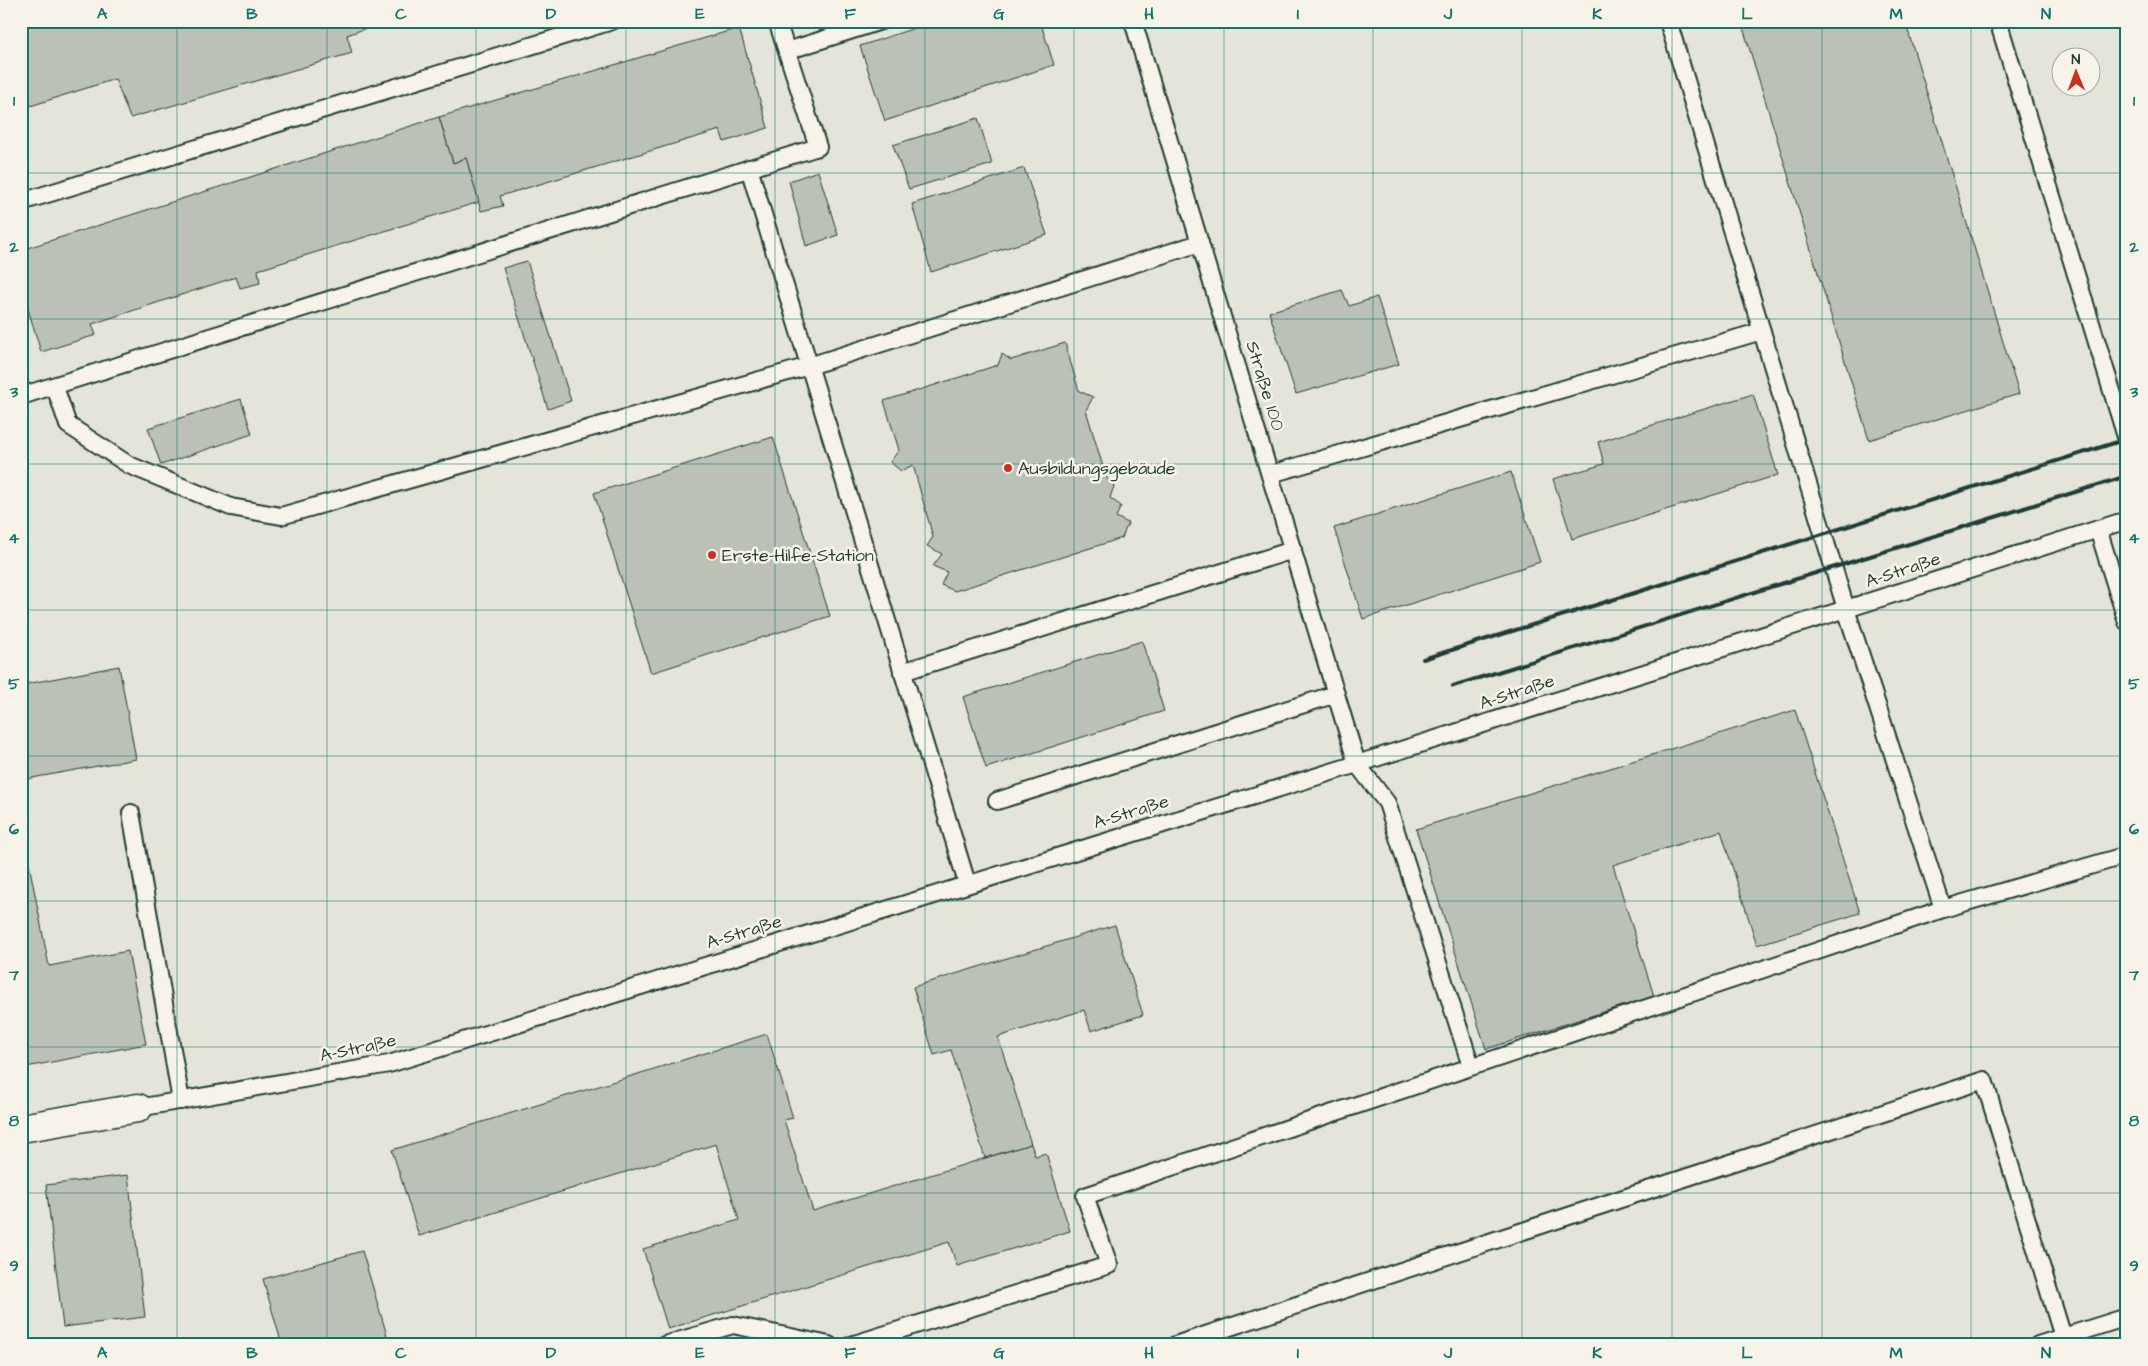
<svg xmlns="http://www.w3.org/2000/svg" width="2148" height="1366" font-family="'Architects Daughter',sans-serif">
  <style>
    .built { fill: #e5e4d9; fill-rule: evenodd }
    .building { fill: #bbc1b6; stroke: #1f3d34 }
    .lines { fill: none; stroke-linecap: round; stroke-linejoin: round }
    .service-casing { stroke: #1f3d34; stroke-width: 20 }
    .minor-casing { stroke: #1f3d34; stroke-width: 31 }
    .service { stroke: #f7f3e8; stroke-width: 16 }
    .minor { stroke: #f7f3e8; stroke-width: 28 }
    .rail { stroke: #1f3d34; stroke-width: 4 }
    .grid { fill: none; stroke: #0f766e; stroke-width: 1; stroke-opacity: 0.55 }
    .poi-dot { fill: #c8321e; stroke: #f7f3e8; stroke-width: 2 }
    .labels { text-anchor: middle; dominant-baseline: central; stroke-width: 5; stroke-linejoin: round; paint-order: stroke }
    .street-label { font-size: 18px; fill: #1f3d34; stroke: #f7f3e8 }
    .poi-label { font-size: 18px; fill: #1f3d34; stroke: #f7f3e8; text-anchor: start }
    .neatline { fill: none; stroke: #0f766e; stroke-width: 2 }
    .grid-label { font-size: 16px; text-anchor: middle; font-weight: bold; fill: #0f766e }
  </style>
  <rect width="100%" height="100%" fill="#f7f3e8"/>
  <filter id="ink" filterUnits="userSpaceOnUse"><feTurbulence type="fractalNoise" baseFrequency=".02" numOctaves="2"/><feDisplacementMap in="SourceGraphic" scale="10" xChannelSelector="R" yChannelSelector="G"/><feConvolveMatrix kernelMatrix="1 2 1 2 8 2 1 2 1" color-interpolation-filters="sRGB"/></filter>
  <g filter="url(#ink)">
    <path class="built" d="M 21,21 L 2127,21 L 2127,1345 L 21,1345 ZM 2060,58 L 2090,58 L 2090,88 L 2060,88 Z"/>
    <g class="building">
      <path d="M 21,21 L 387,21 L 347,35 L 352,53 L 130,118 L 115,79 L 21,109 Z"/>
      <path d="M 936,21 L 1040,21 L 1054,65 L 885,121 L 860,46 Z"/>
      <path d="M 1741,21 L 1905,21 L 2019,394 L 1869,440 Z"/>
      <path d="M 739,28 L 768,128 L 724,142 L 720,130 L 500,196 L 503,206 L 481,211 L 466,158 L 453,163 L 439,117 Z"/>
      <path d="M 439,117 L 453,163 L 466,158 L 479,202 L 258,270 L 260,283 L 240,288 L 236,277 L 92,324 L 96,335 L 41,352 L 21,286 L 21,250 Z"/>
      <path d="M 978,118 L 992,164 L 909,189 L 893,145 Z"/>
      <path d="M 1024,168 L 1047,235 L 931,272 L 912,204 Z"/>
      <path d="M 818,171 L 838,235 L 806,246 L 789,181 Z"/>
      <path d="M 527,261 L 571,401 L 548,409 L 503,268 Z"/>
      <path d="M 1342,290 L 1349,306 L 1377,297 L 1399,364 L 1296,394 L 1269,312 Z"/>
      <path d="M 1065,343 L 1079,391 L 1093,397 L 1086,410 L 1106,477 L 1114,486 L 1110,498 L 1121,506 L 1116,517 L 1128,523 L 1122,538 L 955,591 L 941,585 L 947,572 L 933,566 L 942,554 L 927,546 L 933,537 L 913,465 L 901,471 L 890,462 L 899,450 L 884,401 L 998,365 L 1002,354 L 1011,360 Z"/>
      <path d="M 1753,394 L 1778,475 L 1572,539 L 1553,479 L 1604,464 L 1598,442 Z"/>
      <path d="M 241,399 L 252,434 L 161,465 L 148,428 Z"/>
      <path d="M 773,437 L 830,616 L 651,673 L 594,493 Z"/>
      <path d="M 1511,472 L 1540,562 L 1363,619 L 1334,528 Z"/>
      <path d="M 1142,641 L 1164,711 L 986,768 L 963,697 Z"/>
      <path d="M 119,666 L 136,759 L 21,780 L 21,685 Z"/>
      <path d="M 1795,710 L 1860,913 L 1757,945 L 1721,831 L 1613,865 L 1654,996 L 1486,1049 L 1416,829 Z"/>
      <path d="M 21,823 L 49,966 L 128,951 L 146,1044 L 21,1068 Z"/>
      <path d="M 1115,925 L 1143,1015 L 1091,1031 L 1084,1010 L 998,1037 L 1031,1144 L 985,1158 L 951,1050 L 934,1055 L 913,987 Z"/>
      <path d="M 767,1034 L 793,1118 L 784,1120 L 813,1211 L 1031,1144 L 1035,1156 L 1046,1153 L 1070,1231 L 957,1266 L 949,1242 L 668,1329 L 643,1249 L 739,1220 L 716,1144 L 419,1236 L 392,1150 Z"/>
      <path d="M 128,1175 L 145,1317 L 63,1327 L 46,1185 Z"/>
      <path d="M 362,1251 L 389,1342 L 381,1345 L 282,1345 L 263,1279 Z"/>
    </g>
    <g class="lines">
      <defs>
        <g id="service">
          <path d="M 1133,21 L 1357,764 L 1387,803 L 1471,1066"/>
          <path d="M 1668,21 L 1846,609 L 1943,909"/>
          <path d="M 1998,21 L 2127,440"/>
          <path d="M 787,51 L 881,21"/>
          <path d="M 749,168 L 967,883"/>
          <path d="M 21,202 L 612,21"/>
          <path d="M 55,387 L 68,425 L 129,465 L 231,507 L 281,516 L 809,366 L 1200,243"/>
          <path d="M 21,396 L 818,147 L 777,21"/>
          <path d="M 1271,474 L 1762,331"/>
          <path d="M 2098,529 L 2127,622"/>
          <path d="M 902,672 L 1293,550"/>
          <path d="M 997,801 L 1336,694"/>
          <path d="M 131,813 L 181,1101"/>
          <path d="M 138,1108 L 389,1064 L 1357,764 L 2127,520"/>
          <path d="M 664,1345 L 733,1325 L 829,1345"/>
          <path d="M 851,1345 L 1109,1265 L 1085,1196 L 1943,909 L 2127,855"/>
          <path d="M 1175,1345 L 1984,1080 L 2063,1337"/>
          <path d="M 2038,1345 L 2127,1317"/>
        </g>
        <path id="minor" d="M 21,1128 L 138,1108"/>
      </defs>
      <use href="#service" class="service-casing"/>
      <use href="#minor" class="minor-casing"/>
      <use href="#service" class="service"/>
      <use href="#minor" class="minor"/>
      <g class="rail">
        <path d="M 1423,659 L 2127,439"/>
        <path d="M 1453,686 L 2127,476"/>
      </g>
    </g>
  </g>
  <path class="grid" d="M 177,21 L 177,1345M 327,21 L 327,1345M 476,21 L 476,1345M 626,21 L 626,1345M 775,21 L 775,1345M 925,21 L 925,1345M 1074,21 L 1074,1345M 1224,21 L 1224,1345M 1373,21 L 1373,1345M 1522,21 L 1522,1345M 1672,21 L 1672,1345M 1822,21 L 1822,1345M 1971,21 L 1971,1345M 21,173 L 2127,173M 21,319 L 2127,319M 21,464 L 2127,464M 21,610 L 2127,610M 21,756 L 2127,756M 21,901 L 2127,901M 21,1047 L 2127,1047M 21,1193 L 2127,1193"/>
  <g class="poi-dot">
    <circle cx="1008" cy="468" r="5"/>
    <circle cx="712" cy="555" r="5"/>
  </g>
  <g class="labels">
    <g class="street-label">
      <text transform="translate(1265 386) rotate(73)">Straße 100</text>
      <text transform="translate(1903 570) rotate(-18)">A-Straße</text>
      <text transform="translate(1517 692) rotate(-18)">A-Straße</text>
      <text transform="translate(1131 812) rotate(-17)">A-Straße</text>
      <text transform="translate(744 932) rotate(-17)">A-Straße</text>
      <text transform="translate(358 1048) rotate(-12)">A-Straße</text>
    </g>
    <g class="poi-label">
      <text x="1018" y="468">Ausbildungsgebäude</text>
      <text x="722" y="555">Erste-Hilfe-Station</text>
    </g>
  </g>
  <rect width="2148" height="1366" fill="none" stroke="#f7f3e8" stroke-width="55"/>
  <g transform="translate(2076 72) rotate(359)"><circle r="24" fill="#f7f3e8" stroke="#a1aaa0"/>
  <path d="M0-4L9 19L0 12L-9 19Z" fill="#c8321e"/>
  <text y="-8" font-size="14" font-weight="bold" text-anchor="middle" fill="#1f3d34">N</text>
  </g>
  <rect x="28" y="28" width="2092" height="1310" class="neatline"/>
  <g class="grid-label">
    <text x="102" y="19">A</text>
    <text x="252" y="19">B</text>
    <text x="401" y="19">C</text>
    <text x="551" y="19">D</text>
    <text x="700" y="19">E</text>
    <text x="850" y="19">F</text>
    <text x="999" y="19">G</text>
    <text x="1149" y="19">H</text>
    <text x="1298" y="19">I</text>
    <text x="1448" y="19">J</text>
    <text x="1597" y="19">K</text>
    <text x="1747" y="19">L</text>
    <text x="1896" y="19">M</text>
    <text x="2046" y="19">N</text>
    <text x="14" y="106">1</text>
    <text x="2134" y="106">1</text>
    <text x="14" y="252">2</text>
    <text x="2134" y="252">2</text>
    <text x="14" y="397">3</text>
    <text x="2134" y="397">3</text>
    <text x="14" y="543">4</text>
    <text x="2134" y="543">4</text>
    <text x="14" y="689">5</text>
    <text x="2134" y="689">5</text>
    <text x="14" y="834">6</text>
    <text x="2134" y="834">6</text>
    <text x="14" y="980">7</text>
    <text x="2134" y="980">7</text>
    <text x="14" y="1126">8</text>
    <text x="2134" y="1126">8</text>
    <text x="14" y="1271">9</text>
    <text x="2134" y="1271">9</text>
    <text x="102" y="1358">A</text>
    <text x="252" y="1358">B</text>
    <text x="401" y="1358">C</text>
    <text x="551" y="1358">D</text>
    <text x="700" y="1358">E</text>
    <text x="850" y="1358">F</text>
    <text x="999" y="1358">G</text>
    <text x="1149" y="1358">H</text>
    <text x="1298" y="1358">I</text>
    <text x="1448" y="1358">J</text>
    <text x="1597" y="1358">K</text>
    <text x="1747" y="1358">L</text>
    <text x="1896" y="1358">M</text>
    <text x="2046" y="1358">N</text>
  </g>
</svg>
